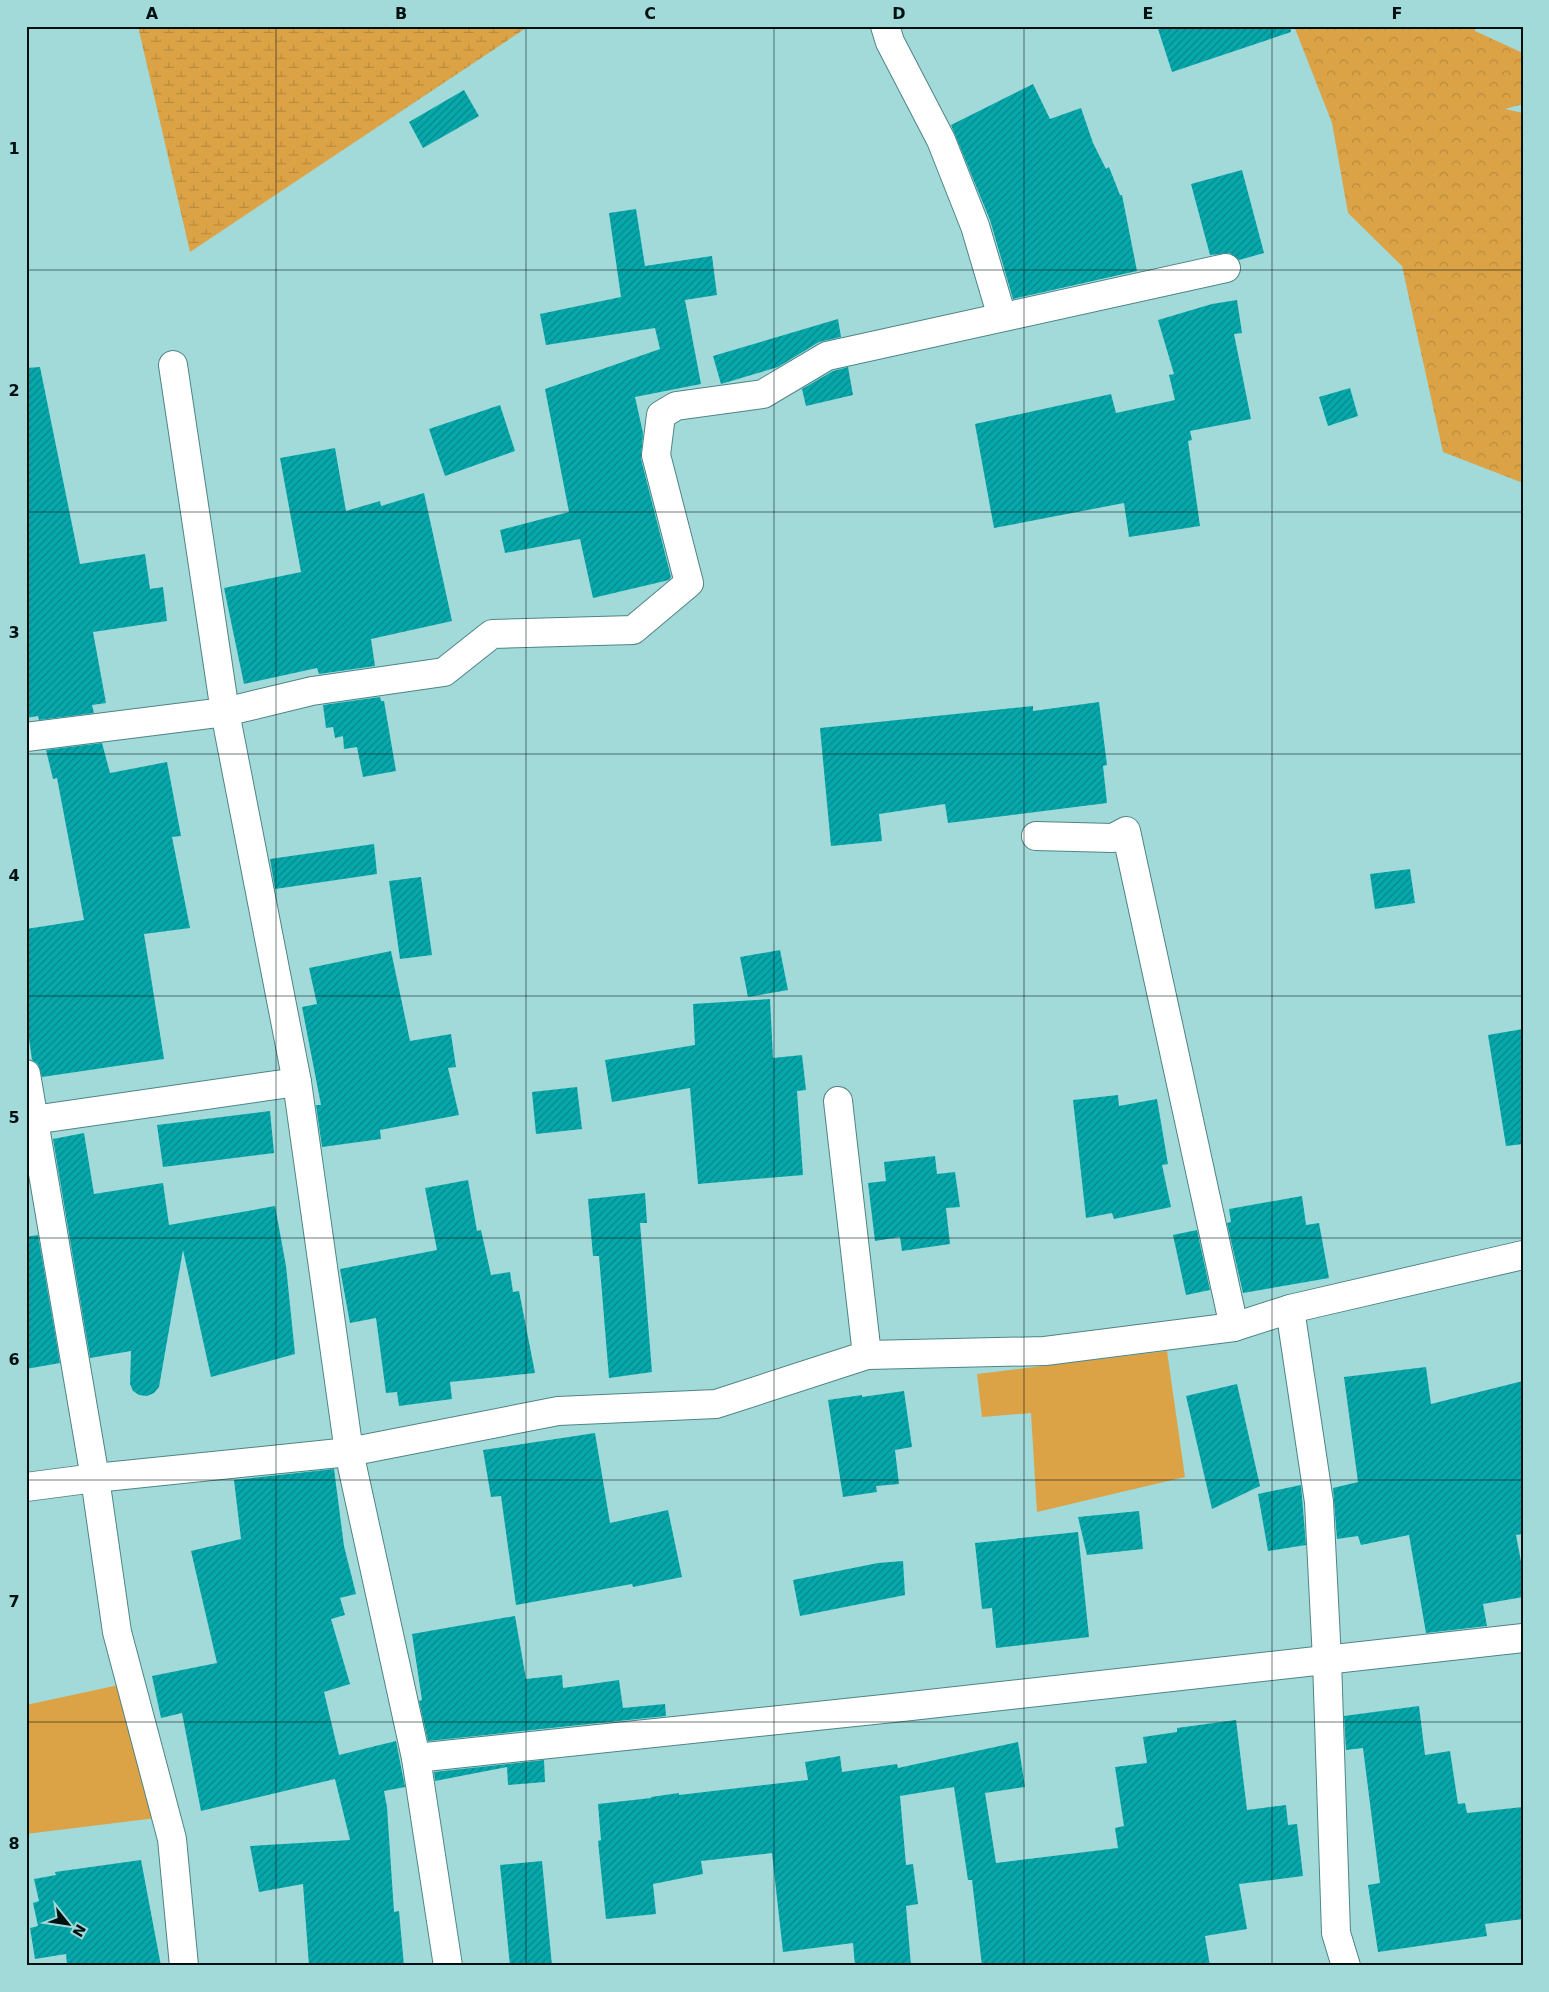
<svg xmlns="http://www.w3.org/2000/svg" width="1549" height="1992" font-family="'DejaVu Sans',sans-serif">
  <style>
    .grass { fill: #dba346 }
    .forest { fill: url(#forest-crowns) }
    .wetland { fill: url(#wetland-marsh) }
    .building { fill: url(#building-hatch) }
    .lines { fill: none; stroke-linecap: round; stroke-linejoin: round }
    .street-casing { stroke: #4f8485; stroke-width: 30 }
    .street { stroke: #fff; stroke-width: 28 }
    .grid { fill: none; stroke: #001011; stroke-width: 1; stroke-opacity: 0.55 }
    .neatline { fill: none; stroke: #001011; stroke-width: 2 }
    .grid-label { font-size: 16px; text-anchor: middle; font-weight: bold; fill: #001011 }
  </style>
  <defs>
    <pattern id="forest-crowns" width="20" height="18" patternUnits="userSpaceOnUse" patternTransform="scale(1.25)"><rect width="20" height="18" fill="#dba346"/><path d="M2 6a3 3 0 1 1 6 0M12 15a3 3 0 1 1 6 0" fill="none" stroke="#ba8b3c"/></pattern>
    <pattern id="wetland-marsh" width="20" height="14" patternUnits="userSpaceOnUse" patternTransform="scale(1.25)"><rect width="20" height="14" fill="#dba346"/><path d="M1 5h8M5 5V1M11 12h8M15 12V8" fill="none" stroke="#ba8b3c"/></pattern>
    <pattern id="building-hatch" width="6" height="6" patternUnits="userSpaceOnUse" patternTransform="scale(1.25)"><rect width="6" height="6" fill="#07a8ab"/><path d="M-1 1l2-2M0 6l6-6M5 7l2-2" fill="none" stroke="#06878a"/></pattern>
  </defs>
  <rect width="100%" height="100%" fill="#a2dada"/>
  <g class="grass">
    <path d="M 1167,1351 L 1185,1477 L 1037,1512 L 1031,1413 L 982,1417 L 977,1374 Z"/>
    <path d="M 128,1683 L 164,1817 L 26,1834 L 26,1705 Z"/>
  </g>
  <path class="forest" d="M 1294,26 L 1474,26 L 1475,31 L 1523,53 L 1523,104 L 1505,109 L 1523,113 L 1523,483 L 1443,452 L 1402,266 L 1348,213 L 1332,123 Z"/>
  <path class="wetland" d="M 138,26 L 529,26 L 190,252 Z"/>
  <g class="building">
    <path d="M 1157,26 L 1290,26 L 1291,32 L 1172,72 Z"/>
    <path d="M 1033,84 L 1050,119 L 1081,108 L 1093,143 L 1106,169 L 1109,167 L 1120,195 L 1122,195 L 1137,271 L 1013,299 L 990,220 L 951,125 Z"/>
    <path d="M 464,90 L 479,116 L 423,148 L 409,122 Z"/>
    <path d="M 1242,170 L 1264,253 L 1239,260 L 1230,253 L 1210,255 L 1191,184 Z"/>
    <path d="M 636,209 L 645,266 L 712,256 L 717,295 L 685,300 L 701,384 L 635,397 L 643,433 L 641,459 L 671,577 L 669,580 L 593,598 L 580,539 L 505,553 L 500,530 L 569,512 L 545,389 L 660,349 L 655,328 L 546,345 L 540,314 L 621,297 L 609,213 Z"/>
    <path d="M 1237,300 L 1242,333 L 1234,334 L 1251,419 L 1190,431 L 1192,440 L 1188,441 L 1200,526 L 1129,537 L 1124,503 L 994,528 L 975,424 L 1111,394 L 1116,413 L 1175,400 L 1169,375 L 1174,374 L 1158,320 L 1212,304 Z"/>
    <path d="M 838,319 L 841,337 L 819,342 L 778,367 L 721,384 L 713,356 Z"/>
    <path d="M 40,367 L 80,564 L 145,554 L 150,589 L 163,587 L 167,621 L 93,632 L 106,703 L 92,705 L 94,713 L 39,720 L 38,716 L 26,718 L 26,368 Z"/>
    <path d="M 848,367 L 853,395 L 806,406 L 802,389 L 833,371 Z"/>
    <path d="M 1350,388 L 1358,416 L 1328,426 L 1319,397 Z"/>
    <path d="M 500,405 L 515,451 L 445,476 L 429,429 Z"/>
    <path d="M 335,448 L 346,511 L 380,501 L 381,506 L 424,493 L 452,621 L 371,639 L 375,666 L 319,674 L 317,668 L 244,684 L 224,588 L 301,572 L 280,458 Z"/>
    <path d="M 380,697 L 381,701 L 384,701 L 396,771 L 363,777 L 357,747 L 344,749 L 343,736 L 335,738 L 333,727 L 326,728 L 323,705 Z"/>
    <path d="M 1099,702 L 1107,765 L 1103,766 L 1107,803 L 948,823 L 945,804 L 879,814 L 882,841 L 831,846 L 820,728 L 1033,706 L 1033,711 Z"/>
    <path d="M 102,743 L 110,773 L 167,762 L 181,836 L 172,837 L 190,928 L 144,934 L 164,1059 L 42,1077 L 38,1064 L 32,1060 L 26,1017 L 26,929 L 84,920 L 57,778 L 53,779 L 46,750 Z"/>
    <path d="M 374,844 L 377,874 L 275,889 L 270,859 Z"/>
    <path d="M 1410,869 L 1415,903 L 1375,909 L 1370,874 Z"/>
    <path d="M 421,877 L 432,955 L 400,959 L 389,881 Z"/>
    <path d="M 780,950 L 788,990 L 748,997 L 740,957 Z"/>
    <path d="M 391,951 L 410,1041 L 451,1034 L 456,1067 L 448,1068 L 459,1115 L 380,1130 L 381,1139 L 322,1147 L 316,1105 L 321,1105 L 302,1007 L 317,1004 L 309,968 Z"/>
    <path d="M 770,999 L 773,1058 L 802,1055 L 806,1090 L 797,1091 L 803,1175 L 698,1184 L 690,1088 L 612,1102 L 605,1060 L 695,1045 L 693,1004 Z"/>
    <path d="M 1523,1029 L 1523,1144 L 1506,1146 L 1488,1035 Z"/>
    <path d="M 577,1087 L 582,1129 L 536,1134 L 532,1092 Z"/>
    <path d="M 1118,1095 L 1119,1106 L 1157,1099 L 1168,1164 L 1162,1165 L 1171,1207 L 1114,1219 L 1112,1213 L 1086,1218 L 1073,1100 Z"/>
    <path d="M 270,1111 L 274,1153 L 163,1167 L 157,1125 Z"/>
    <path d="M 84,1133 L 94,1194 L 163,1183 L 169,1225 L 275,1206 L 286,1266 L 295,1354 L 211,1377 L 183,1250 L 159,1387 L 154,1393 L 147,1396 L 139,1395 L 133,1391 L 130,1384 L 131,1351 L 90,1358 L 53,1139 Z"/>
    <path d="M 935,1156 L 937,1174 L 955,1172 L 960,1207 L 946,1208 L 950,1244 L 902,1251 L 900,1237 L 875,1241 L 868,1183 L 886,1181 L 884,1162 Z"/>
    <path d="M 468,1180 L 477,1231 L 481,1230 L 491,1275 L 510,1272 L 513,1292 L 519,1291 L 535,1373 L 450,1382 L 452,1399 L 399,1406 L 397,1392 L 386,1393 L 376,1318 L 350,1323 L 340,1269 L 437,1250 L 425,1188 Z"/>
    <path d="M 645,1193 L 647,1223 L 640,1223 L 652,1372 L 609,1378 L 599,1256 L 593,1256 L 588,1199 Z"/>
    <path d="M 1302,1196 L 1306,1225 L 1319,1223 L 1329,1278 L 1243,1293 L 1227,1223 L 1231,1222 L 1229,1209 Z"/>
    <path d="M 1197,1230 L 1210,1290 L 1186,1295 L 1173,1235 Z"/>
    <path d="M 38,1235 L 60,1363 L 26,1369 L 26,1237 Z"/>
    <path d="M 1426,1367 L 1431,1404 L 1523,1381 L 1523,1534 L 1516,1535 L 1523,1572 L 1523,1597 L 1483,1604 L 1487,1626 L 1426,1633 L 1409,1535 L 1361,1545 L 1358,1536 L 1337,1539 L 1333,1488 L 1358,1482 L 1344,1377 Z"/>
    <path d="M 1237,1384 L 1260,1486 L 1212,1509 L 1186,1396 Z"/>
    <path d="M 904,1391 L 912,1447 L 895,1450 L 899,1484 L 876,1486 L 877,1492 L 843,1497 L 828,1400 L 862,1395 L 862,1397 Z"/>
    <path d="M 595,1433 L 610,1523 L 668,1510 L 682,1577 L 633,1587 L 632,1584 L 516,1605 L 501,1496 L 491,1497 L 483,1450 Z"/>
    <path d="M 334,1469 L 344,1546 L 356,1594 L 340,1598 L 345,1615 L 331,1619 L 350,1684 L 324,1692 L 339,1755 L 396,1741 L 405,1787 L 384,1791 L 387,1807 L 394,1912 L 399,1911 L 404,1966 L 309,1966 L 303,1884 L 259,1892 L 250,1846 L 350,1840 L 335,1779 L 201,1811 L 182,1713 L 161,1718 L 152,1676 L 217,1663 L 191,1551 L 241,1539 L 234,1480 Z"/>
    <path d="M 1301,1485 L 1306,1545 L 1268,1551 L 1258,1494 Z"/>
    <path d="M 1139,1511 L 1143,1549 L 1087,1555 L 1078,1517 Z"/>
    <path d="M 1078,1532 L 1089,1637 L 996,1648 L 992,1608 L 982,1609 L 975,1543 Z"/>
    <path d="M 903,1561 L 905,1595 L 800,1616 L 793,1580 L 878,1563 Z"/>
    <path d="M 515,1616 L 526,1679 L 562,1675 L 563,1688 L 619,1680 L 623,1708 L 665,1704 L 666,1716 L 428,1741 L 419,1701 L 422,1700 L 412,1634 Z"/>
    <path d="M 1419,1706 L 1425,1755 L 1450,1751 L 1458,1804 L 1465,1803 L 1467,1813 L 1523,1807 L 1523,1919 L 1485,1924 L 1487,1936 L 1378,1952 L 1368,1885 L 1380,1883 L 1363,1748 L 1346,1750 L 1344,1716 Z"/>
    <path d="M 1236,1720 L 1247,1810 L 1286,1805 L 1288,1825 L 1297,1824 L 1303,1876 L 1239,1884 L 1247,1929 L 1205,1936 L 1210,1966 L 982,1966 L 972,1880 L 968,1880 L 954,1787 L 900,1796 L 906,1865 L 913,1864 L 918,1904 L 906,1906 L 911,1966 L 855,1966 L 853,1943 L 783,1952 L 772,1853 L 701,1861 L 703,1874 L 653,1884 L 656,1914 L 606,1919 L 598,1841 L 601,1840 L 598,1804 L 651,1798 L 651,1797 L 679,1793 L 679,1795 L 808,1780 L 805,1762 L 840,1756 L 842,1772 L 897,1764 L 898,1768 L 1018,1742 L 1025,1787 L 985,1793 L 996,1863 L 1118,1848 L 1115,1828 L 1124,1826 L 1115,1767 L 1147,1763 L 1143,1737 L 1177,1732 L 1177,1728 Z"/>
    <path d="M 544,1760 L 545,1782 L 508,1785 L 507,1767 L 435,1781 L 434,1772 Z"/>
    <path d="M 141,1860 L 161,1966 L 67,1966 L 66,1954 L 35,1959 L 30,1928 L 38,1926 L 33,1903 L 39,1901 L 34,1879 L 56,1875 L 55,1872 Z"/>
    <path d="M 542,1861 L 552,1966 L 510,1966 L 500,1865 Z"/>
  </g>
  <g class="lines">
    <defs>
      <g id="street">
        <path d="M 885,26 L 890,42 L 941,140 L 975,226 L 1002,317"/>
        <path d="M 173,365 L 225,712 L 297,1082 L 349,1452 L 416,1758 L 448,1966"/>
        <path d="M 26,737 L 225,712 L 312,691 L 444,672 L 492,634 L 633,630 L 689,583 L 656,455 L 661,415 L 676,406 L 763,394 L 827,356 L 1226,268"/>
        <path d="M 1036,836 L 1113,838 L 1126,831 L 1234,1327"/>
        <path d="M 26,1074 L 95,1478 L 117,1632 L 172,1839 L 184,1966"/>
        <path d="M 838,1101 L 867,1355"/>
        <path d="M 26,1121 L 297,1082"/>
        <path d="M 1290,1309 L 1319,1502 L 1327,1660 L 1336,1933 L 1346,1966"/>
        <path d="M 26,1487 L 95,1478 L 349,1452 L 558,1411 L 716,1404 L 867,1355 L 1045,1351 L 1234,1327 L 1290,1309 L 1523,1255"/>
        <path d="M 416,1758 L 893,1708 L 1523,1638"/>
      </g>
    </defs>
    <use href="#street" class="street-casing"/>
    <use href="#street" class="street"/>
  </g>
  <path class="grid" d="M 276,26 L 276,1966M 526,26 L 526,1966M 774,26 L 774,1966M 1024,26 L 1024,1966M 1272,26 L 1272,1966M 26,270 L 1523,270M 26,512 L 1523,512M 26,754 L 1523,754M 26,996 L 1523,996M 26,1238 L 1523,1238M 26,1480 L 1523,1480M 26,1722 L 1523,1722"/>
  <rect width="1549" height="1992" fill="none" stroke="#a2dada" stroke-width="55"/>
  <g transform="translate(68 1924) rotate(120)" stroke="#a2dada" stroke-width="4" paint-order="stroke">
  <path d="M0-4L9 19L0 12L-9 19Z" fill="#001011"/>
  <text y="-8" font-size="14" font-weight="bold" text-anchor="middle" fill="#001011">N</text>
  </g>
  <rect x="28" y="28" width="1494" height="1936" class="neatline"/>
  <g class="grid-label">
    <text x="152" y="19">A</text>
    <text x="401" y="19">B</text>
    <text x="650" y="19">C</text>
    <text x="899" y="19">D</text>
    <text x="1148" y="19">E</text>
    <text x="1397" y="19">F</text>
    <text x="14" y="154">1</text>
    <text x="14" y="396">2</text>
    <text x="14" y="638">3</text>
    <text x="14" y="881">4</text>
    <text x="14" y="1123">5</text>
    <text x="14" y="1365">6</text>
    <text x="14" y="1607">7</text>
    <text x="14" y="1849">8</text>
  </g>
</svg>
